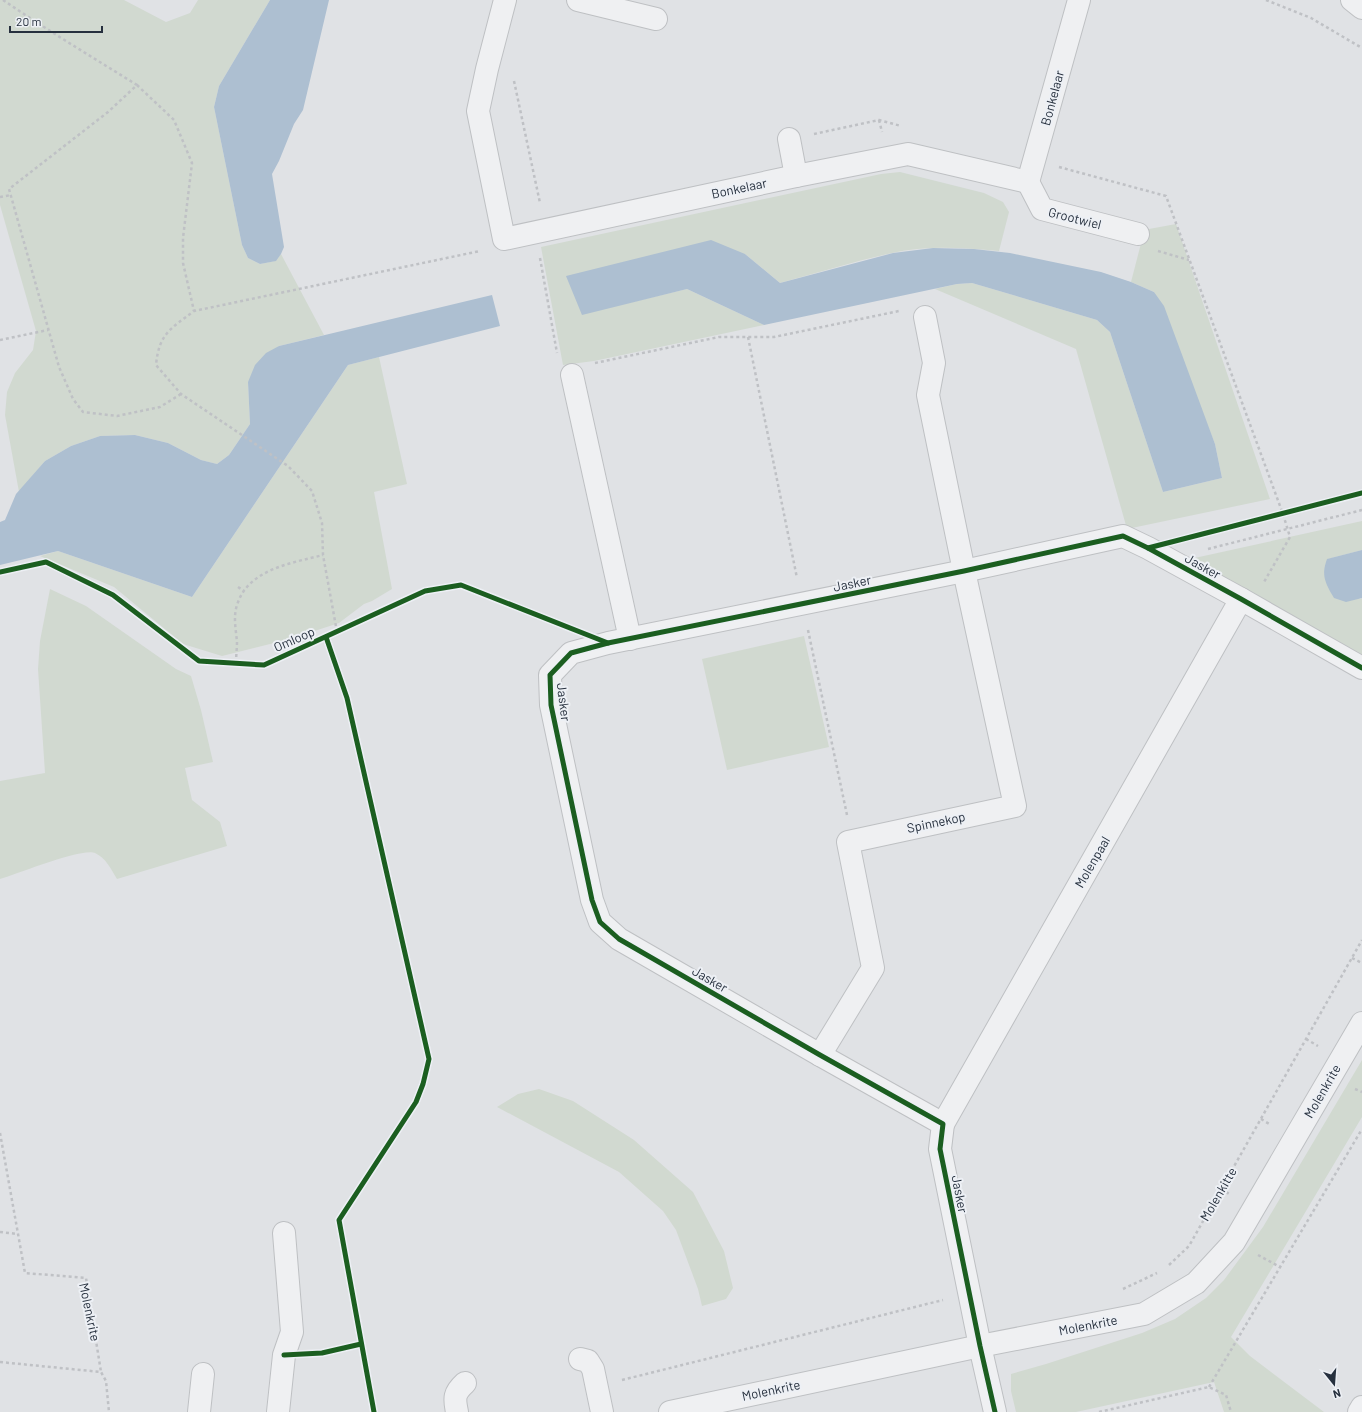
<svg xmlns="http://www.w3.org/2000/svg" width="1362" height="1412" font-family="Barlow,sans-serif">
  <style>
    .green { fill: #d1d9d0 }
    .water { fill: #adbfd1 }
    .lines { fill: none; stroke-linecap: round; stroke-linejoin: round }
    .minor-casing { stroke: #bec0c3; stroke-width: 24 }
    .path { stroke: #bfc1c5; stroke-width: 2.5; stroke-dasharray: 3 3; stroke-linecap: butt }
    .minor { stroke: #eff0f2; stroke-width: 22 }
    .cycleway-casing { stroke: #edf0f5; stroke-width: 8 }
    .cycleway { stroke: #1b5e20; stroke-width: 5 }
    .labels { text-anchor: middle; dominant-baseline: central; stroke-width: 4; stroke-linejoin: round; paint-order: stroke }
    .street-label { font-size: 13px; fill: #26303e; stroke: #edf0f5 }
  </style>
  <rect width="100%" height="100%" fill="#e0e2e5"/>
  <g class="green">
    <path d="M 0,0 L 124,0 L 166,22 L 190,13 L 198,0 L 270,0 L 219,86 L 214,107 L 242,245 L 248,258 L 260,264 L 275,261 L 281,254 L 324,335 L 279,346 L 248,382 L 250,424 L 229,455 L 217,464 L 201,460 L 168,443 L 135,435 L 100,436 L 71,446 L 45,461 L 19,492 L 5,415 L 7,392 L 15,373 L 33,350 L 36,331 L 0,205 Z"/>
    <path d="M 900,172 L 984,193 L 1003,202 L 1009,212 L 999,251 C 964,248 927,245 892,253 C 855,261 817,273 780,283 L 745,254 L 582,314 L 687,289 L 764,325 L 594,361 L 563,365 L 541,247 L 881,174 Z"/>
    <path d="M 1176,224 L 1270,499 L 1127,529 L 1076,349 L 935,289 L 957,284 L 972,283 L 1097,320 L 1110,332 L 1163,492 L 1222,478 L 1215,444 L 1154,292 L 1131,282 L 1145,228 L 1149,229 Z"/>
    <path d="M 379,357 L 407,484 L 374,492 L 392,589 L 372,601 L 364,604 L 339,623 L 290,639 L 222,656 L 183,644 L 114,587 L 40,556 L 58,551 L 192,597 L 348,365 Z"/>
    <path d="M 1362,521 L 1362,550 L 1328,559 L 1360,599 L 1362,598 L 1362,658 L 1190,559 Z"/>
    <path d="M 50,589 L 86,606 L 176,669 L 191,676 L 201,710 L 213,762 L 185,768 L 192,800 L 220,822 L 227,846 L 117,879 C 111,869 106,858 95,853 C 84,847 16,874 0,879 L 0,781 L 45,773 L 38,669 L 40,641 Z"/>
    <path d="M 804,636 L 829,747 L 727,770 L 702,659 Z"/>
    <path d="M 1362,1060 L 1362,1117 L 1231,1337 L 1250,1356 L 1324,1412 L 1224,1412 L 1214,1382 L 1076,1412 L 1016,1412 L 1011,1391 L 1011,1374 L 1046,1364 L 1142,1333 L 1175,1319 L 1206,1298 L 1224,1280 L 1263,1227 Z"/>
    <path d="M 539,1089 L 573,1101 L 634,1140 L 693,1192 L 724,1251 L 733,1288 L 726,1299 L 702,1306 L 698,1289 L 676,1230 L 663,1211 L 619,1172 L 497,1107 L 518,1094 Z"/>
  </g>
  <g class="water">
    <path d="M 270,0 L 329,0 L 303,110 L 294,124 L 279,161 L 272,174 L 284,247 L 281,254 L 276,261 L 260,264 L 248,258 L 242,245 L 214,107 L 219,86 Z"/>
    <path d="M 711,240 L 745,254 L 780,283 L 893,253 L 933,248 L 974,249 L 1010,253 L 1101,272 L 1131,282 L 1154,292 L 1164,306 L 1215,444 L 1222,478 L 1163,492 L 1110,332 L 1097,320 L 972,283 L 957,284 L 764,325 L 687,289 L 582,315 L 566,276 Z"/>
    <path d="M 492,295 L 500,326 L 348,365 L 192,597 L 58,551 L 0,565 L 0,522 L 5,520 L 16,494 L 45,461 L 71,446 L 100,436 L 135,435 L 168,443 L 201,460 L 217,464 L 229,455 L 250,424 L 248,382 L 255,365 L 266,353 L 279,346 Z"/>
    <path d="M 1362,550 L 1362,598 L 1346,602 L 1334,598 C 1325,583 1321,575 1327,559 Z"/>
  </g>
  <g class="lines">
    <defs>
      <g id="minor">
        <path d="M 505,0 L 487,69 L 478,111 L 504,239 L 796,176 L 908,154 L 1028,182 L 1079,0"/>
        <path d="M 578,0 L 656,19"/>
        <path d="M 1352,0 L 1362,8"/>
        <path d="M 789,139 L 796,176"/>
        <path d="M 1028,182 L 1042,209 L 1138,234"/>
        <path d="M 572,375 L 630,639"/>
        <path d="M 820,1055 L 873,968 L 848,842 L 1015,806 L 964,571 L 928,395 L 934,363 L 925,317"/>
        <path d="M 943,1124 L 1241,599"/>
        <path d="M 580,1359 L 588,1361 L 593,1369 L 602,1412"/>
        <path d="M 199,1412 L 203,1374"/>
        <path d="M 278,1412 L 284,1355 L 292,1332 L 284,1233"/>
        <path d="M 457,1412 C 454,1398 454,1393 465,1383"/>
        <path d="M 670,1412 L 980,1346 L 1144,1314 L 1196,1283 L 1234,1242 L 1362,1023"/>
        <path d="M 995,1412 L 980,1346 L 940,1149 L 943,1124 L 820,1055 L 619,939 L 600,922 L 592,900 L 551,705 L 550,675 L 571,653 L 608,643 L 964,571 L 1123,536 L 1148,548 L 1241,599 L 1362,668"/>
        <path d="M 1359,1412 L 1362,1407"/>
      </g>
    </defs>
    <use href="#minor" class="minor-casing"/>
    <g class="path">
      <path d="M 3,0 C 47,30 92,57 137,85"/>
      <path d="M 1266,0 L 1311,18 L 1362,48"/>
      <path d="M 514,81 L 540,203"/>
      <path d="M 879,120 L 882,132"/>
      <path d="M 814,134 L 879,120 L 901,126"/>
      <path d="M 1059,167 L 1166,196 L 1283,514 L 1290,537 L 1264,582"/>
      <path d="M 0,197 L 11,195"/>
      <path d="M 1158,251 L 1189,260"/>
      <path d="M 540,258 L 557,353"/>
      <path d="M 748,337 L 797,578"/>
      <path d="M 0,340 L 48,330"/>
      <path d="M 595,363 L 719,337 L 774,337 L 899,311"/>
      <path d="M 181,394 L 160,407 L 117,416 L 83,412 L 73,399 L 59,367 L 9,189 L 108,112 L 137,85 L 174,120 L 192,163 L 183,238 L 183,263 L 194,311"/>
      <path d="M 1208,549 L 1362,510"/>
      <path d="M 238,587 L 244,591"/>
      <path d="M 808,630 L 847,815"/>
      <path d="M 337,632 L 323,555 L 322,523 L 312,491 L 288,466 L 181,394 L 156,365 C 159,334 170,329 194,311 L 480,251"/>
      <path d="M 236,663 C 236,656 237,649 237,642 C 236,630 233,617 237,605 C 248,569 292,563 323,555"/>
      <path d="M 1352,958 L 1362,963"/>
      <path d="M 1306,1039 L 1318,1046"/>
      <path d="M 1355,1089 L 1362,1092"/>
      <path d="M 1261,1119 L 1271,1125"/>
      <path d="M 0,1133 L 25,1273 L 86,1278 L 101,1372"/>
      <path d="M 1221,1189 L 1231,1195"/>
      <path d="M 0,1232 L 18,1234"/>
      <path d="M 1258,1255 L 1280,1267"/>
      <path d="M 1169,1265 L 1189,1246 L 1362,940"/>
      <path d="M 1123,1289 L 1157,1273"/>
      <path d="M 0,1362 L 101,1372 L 106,1381 L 109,1412"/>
      <path d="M 622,1380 L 943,1300"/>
      <path d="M 1209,1387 L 1362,1129"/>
      <path d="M 1099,1412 L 1209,1387 L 1226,1395 L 1231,1412"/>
    </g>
    <use href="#minor" class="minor"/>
    <defs>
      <g id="cycleway">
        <path d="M 1148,548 L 1362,493"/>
        <path d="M 0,572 L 46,562 L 113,595 L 199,661 L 264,665 L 425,591 L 461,585 L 608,643"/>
        <path d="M 326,637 L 347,698 L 429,1059 L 423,1084 L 416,1102 L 339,1220 L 374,1412"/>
        <path d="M 284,1355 L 322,1353 L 361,1344"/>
        <path d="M 995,1412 L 980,1346 L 940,1149 L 943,1124 L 820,1055 L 619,939 L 600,922 L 592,900 L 551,705 L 550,675 L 571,653 L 608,643 L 964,571 L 1123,536 L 1148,548 L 1241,599 L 1362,668"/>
      </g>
    </defs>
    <use href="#cycleway" class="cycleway-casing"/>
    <use href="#cycleway" class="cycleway"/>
  </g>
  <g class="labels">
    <g class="street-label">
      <text transform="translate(1052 98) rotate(-75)">Bonkelaar</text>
      <text transform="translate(739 188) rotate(-12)">Bonkelaar</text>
      <text transform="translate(1075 218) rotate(14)">Grootwiel</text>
      <text transform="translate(1203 566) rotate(29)">Jasker</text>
      <text transform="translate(852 583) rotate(-12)">Jasker</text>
      <text transform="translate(294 639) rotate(-24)">Omloop</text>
      <text transform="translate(564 702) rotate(83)">Jasker</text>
      <text transform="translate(936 822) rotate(-12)">Spinnekop</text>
      <text transform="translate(1092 862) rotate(-60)">Molenpaal</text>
      <text transform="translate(710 979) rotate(30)">Jasker</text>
      <text transform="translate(1322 1091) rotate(-60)">Molenkrite</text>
      <text transform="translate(960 1194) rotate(79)">Jasker</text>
      <text transform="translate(1218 1194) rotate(-60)">Molenkitte</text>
      <text transform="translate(90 1312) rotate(78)">Molenkrite</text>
      <text transform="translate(1088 1325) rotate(-11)">Molenkrite</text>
      <text transform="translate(771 1390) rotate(-12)">Molenkrite</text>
    </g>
  </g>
  <g transform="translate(1334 1384) rotate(163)" stroke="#edf0f5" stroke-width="3" paint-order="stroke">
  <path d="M0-3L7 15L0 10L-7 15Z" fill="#26303e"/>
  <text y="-6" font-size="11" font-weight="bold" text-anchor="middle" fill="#26303e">N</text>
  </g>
  <path d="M10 26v6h92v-6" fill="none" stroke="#26303e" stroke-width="2"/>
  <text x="16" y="26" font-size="12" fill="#26303e" stroke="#edf0f5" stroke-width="3" paint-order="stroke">20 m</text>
</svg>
